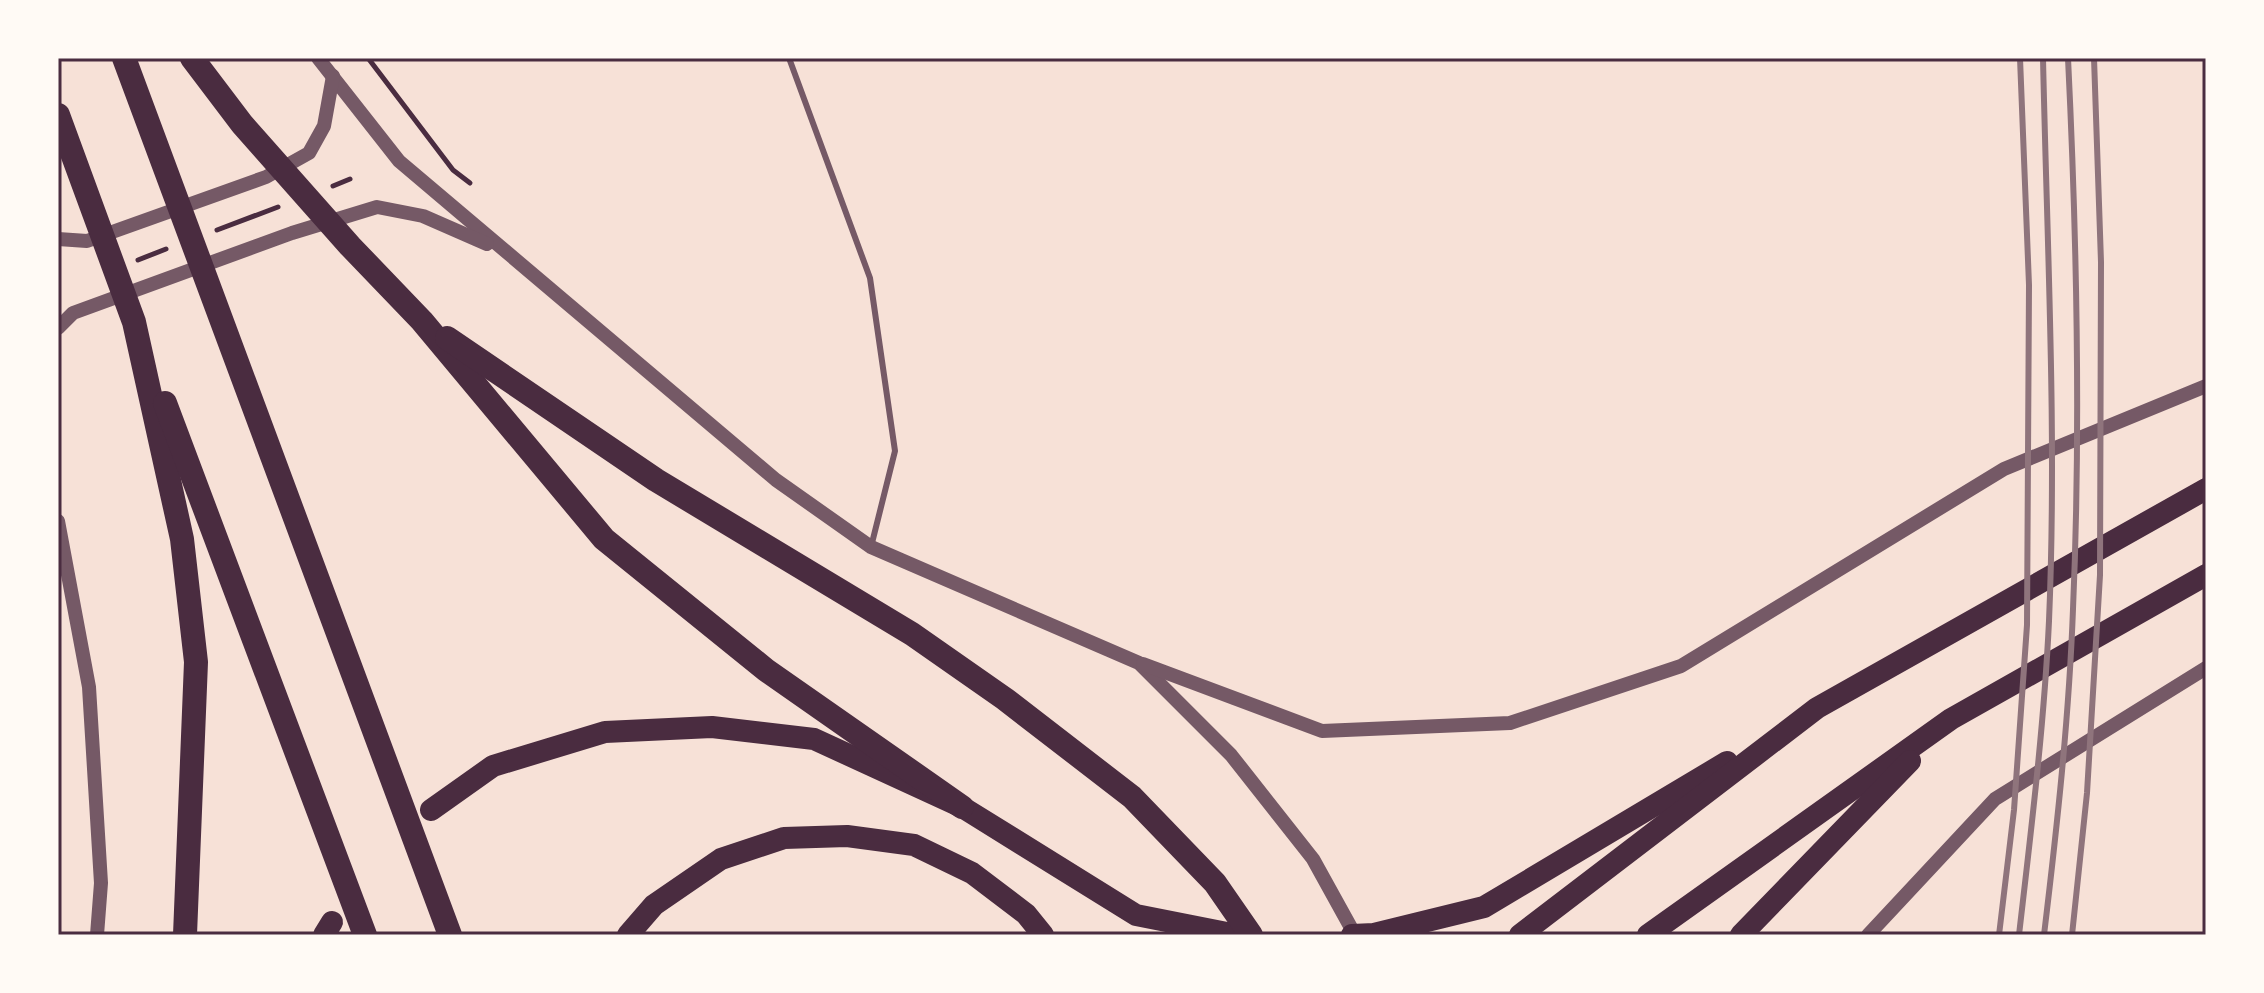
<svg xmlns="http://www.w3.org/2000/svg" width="2264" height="993" font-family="Cabin,sans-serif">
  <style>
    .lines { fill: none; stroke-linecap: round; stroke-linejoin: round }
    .path { stroke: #4a2c40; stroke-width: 5 }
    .service { stroke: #755966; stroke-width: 6 }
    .tertiary { stroke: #755966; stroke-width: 14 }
    .trunk { stroke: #4a2c40; stroke-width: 22 }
    .motorway { stroke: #4a2c40; stroke-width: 24 }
    .rail { stroke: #8f747c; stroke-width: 6 }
    .neatline { fill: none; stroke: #4a2c40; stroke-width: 3 }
  </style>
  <rect width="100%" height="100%" fill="#f7e1d7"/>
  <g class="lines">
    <g class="path">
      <path d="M 368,58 L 453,170 L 470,183"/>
      <path d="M 333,186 L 350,179"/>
      <path d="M 217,230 L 278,207"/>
      <path d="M 138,260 L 166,249"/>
    </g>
    <path class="service" d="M 789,58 L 870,278 L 895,451 L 871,547"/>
    <g class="tertiary">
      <path d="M 318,58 L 399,161 L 776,480 L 871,547 L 1139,663 L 1231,755 L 1313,859 L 1355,935"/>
      <path d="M 58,239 L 87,241 L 266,177 L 309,153 L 324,126 L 333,76"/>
      <path d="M 58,328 L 73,313 L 292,233 L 377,207 L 423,216 L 487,244"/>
      <path d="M 58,521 L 89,687 L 101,883 L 97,935"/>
      <path d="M 1143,664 L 1322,731 L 1510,723 L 1681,666 L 2004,469 L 2206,386"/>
      <path d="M 1868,935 L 1995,799 L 2206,668"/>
    </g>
    <g class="trunk">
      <path d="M 431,810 L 493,766 L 605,732 L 712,727 L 814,739 L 962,807 L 1136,915 L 1237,935"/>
      <path d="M 324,935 L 332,922"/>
      <path d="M 628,935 L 654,905 L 721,859 L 784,838 L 847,836 L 914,845 L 972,873 L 1026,914 L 1043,935"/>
      <path d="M 1352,935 L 1374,934 L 1484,907 L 1727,762"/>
      <path d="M 1520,935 L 1817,708 L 2206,489"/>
      <path d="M 1648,935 L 1951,719 L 2206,575"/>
      <path d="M 1741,935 L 1910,761"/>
    </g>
    <g class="motorway">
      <path d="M 124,58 L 450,935"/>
      <path d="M 192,58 L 242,124 L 350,246 L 422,321 L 604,539 L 766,670 L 962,807"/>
      <path d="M 58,115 L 134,322 L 182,539 L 196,662 L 185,935"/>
      <path d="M 447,338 L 656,480 L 912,634 L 1005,699 L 1132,797 L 1215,883 L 1251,935"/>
      <path d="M 165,403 L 365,935"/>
    </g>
    <g class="rail">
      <path d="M 1999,935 L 2014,810 L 2027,625 L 2029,285 L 2020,58"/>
      <path d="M 2019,935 C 2031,831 2044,726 2049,621 C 2057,434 2047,245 2043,58"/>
      <path d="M 2044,935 C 2057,827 2069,718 2073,609 C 2081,425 2077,242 2068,58"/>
      <path d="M 2072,935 L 2087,793 L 2100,575 L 2101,262 L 2094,58"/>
    </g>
  </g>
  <rect width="2264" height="993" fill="none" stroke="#fffaf5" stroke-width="120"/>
  <rect x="60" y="60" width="2144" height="873" class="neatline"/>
</svg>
